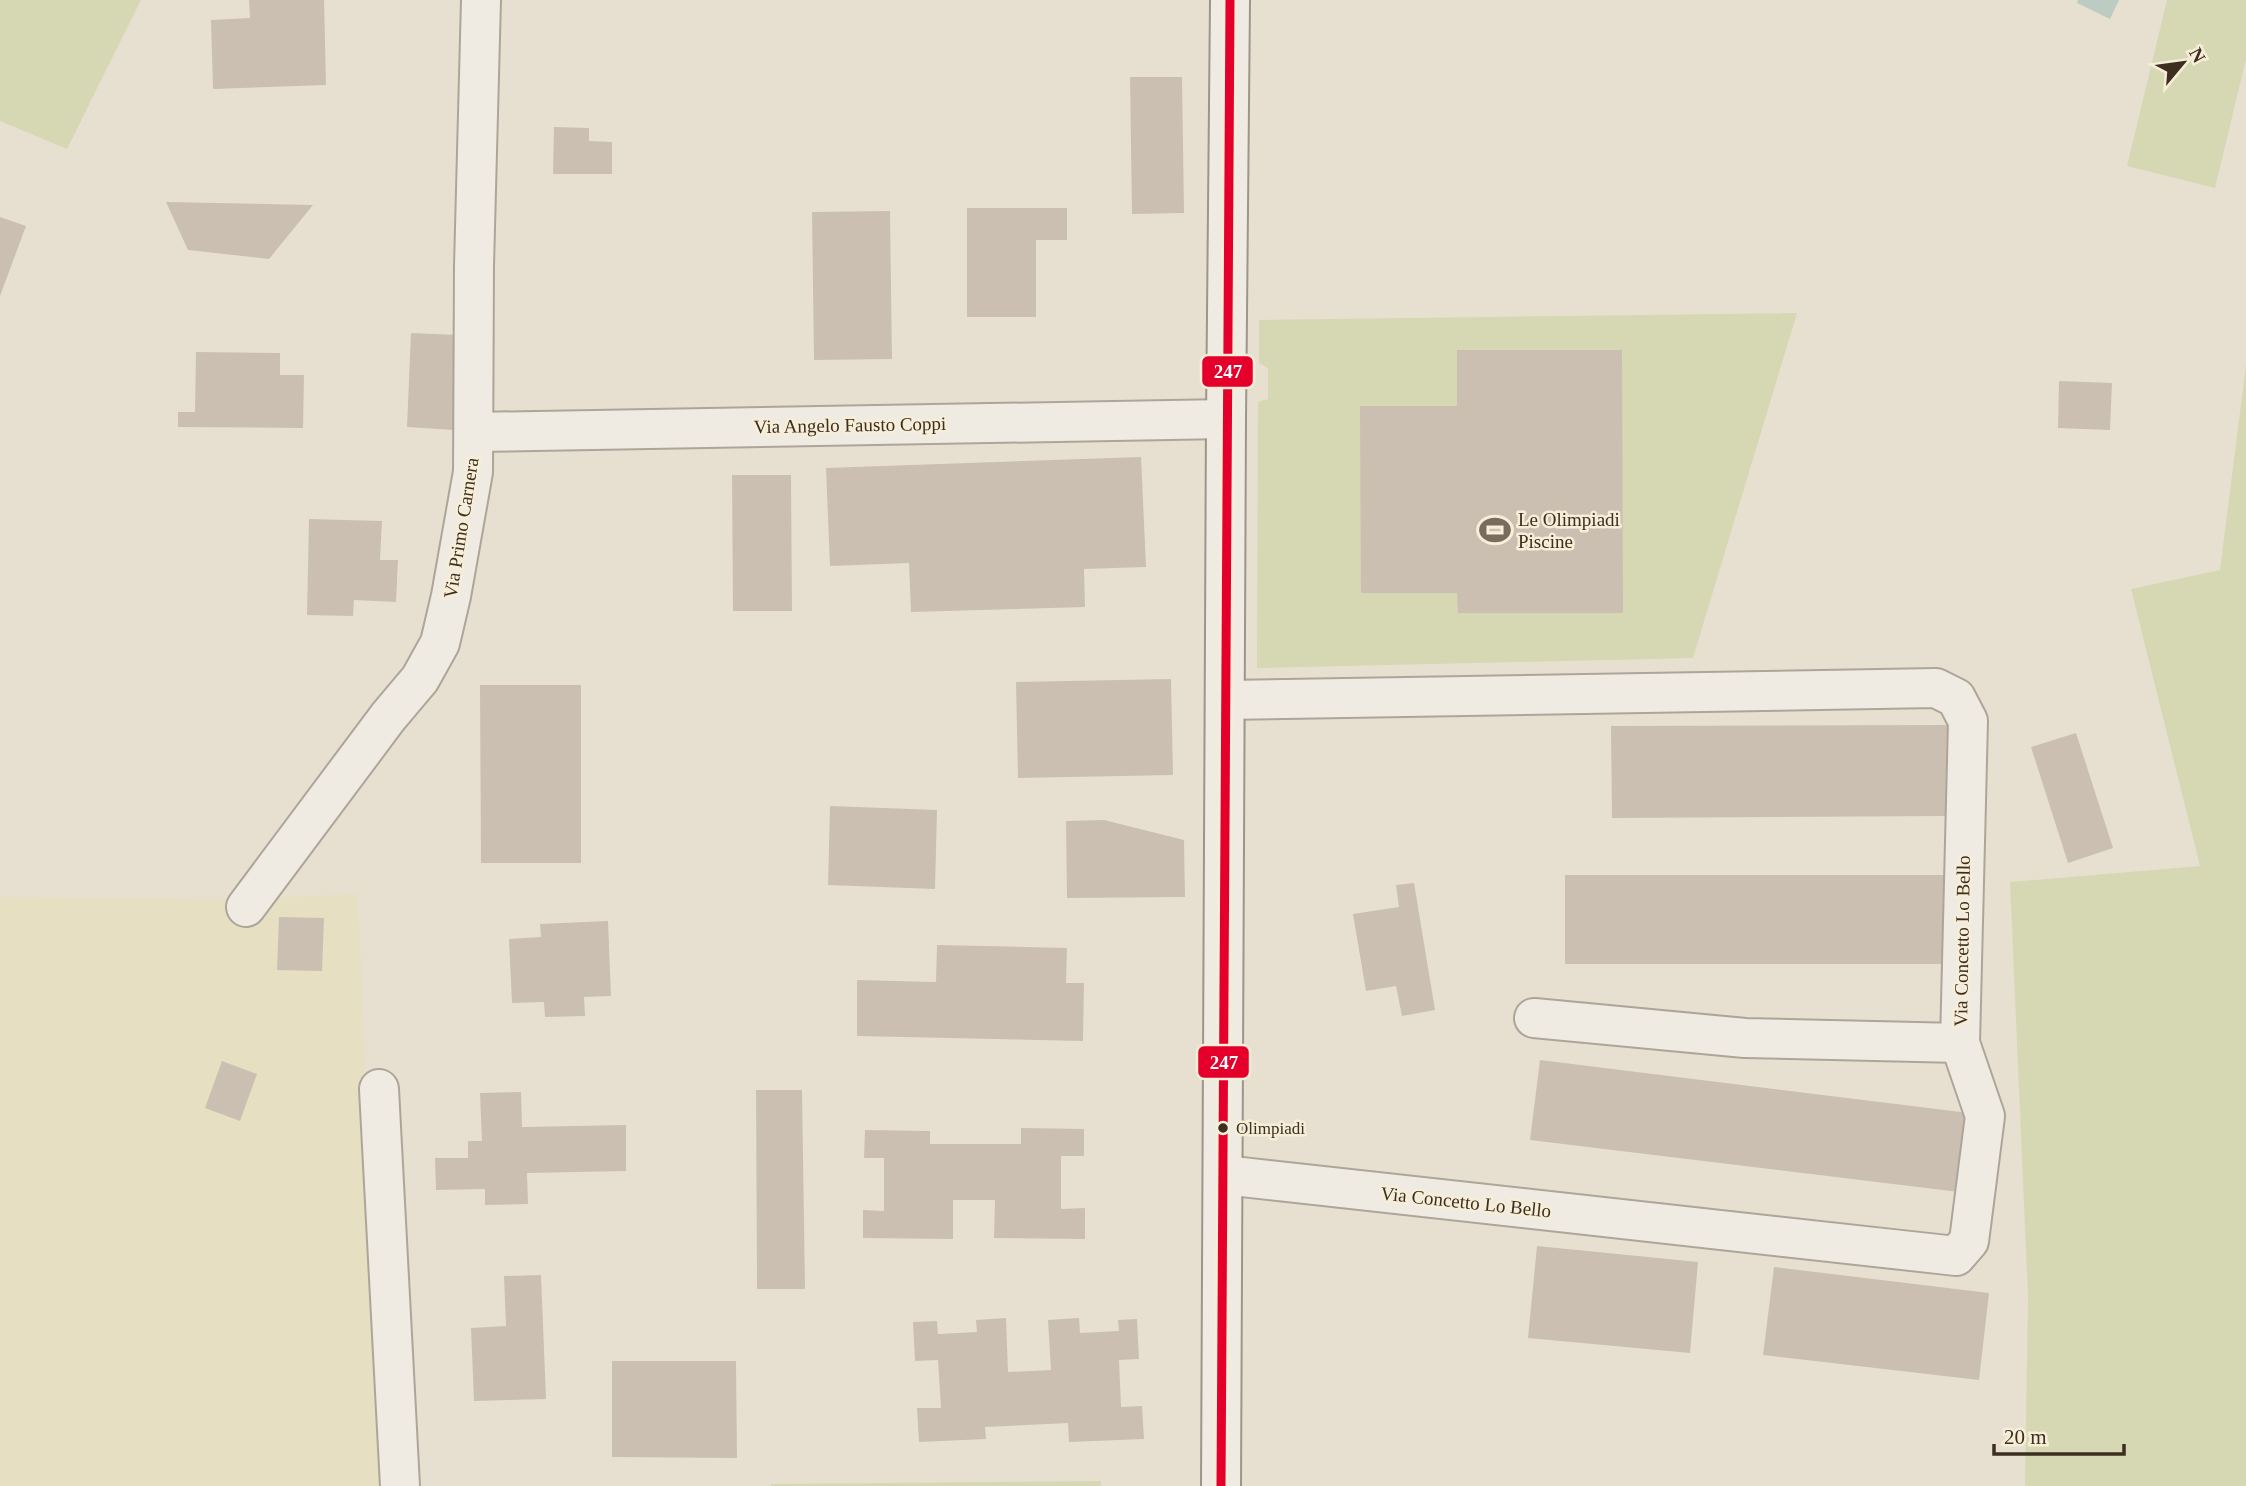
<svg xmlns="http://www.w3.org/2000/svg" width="2246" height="1486" font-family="'Times New Roman',serif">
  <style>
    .farmland { fill: #e6dfc2 }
    .green { fill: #d6d7b3 }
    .water { fill: #bcccc2 }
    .building { fill: #cbbfb2 }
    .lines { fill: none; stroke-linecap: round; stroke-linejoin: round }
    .street-casing { stroke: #ada599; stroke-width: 42 }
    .secondary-casing { stroke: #9c958a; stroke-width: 42 }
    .street { stroke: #efebe3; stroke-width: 38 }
    .secondary { stroke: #efebe3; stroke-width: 38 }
    .bus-1-casing { stroke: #f7eed8; stroke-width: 14 }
    .bus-1 { stroke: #e4002b; stroke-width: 9 }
    .bus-dot { fill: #3d2e20; stroke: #f7eed8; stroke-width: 2.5 }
    .labels { text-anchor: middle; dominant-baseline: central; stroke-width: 5; stroke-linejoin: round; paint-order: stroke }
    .bus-label { font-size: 17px; fill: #3d2e20; stroke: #f7eed8; text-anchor: start }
    .street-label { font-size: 19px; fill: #3d2e20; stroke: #f7eed8 }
    .poi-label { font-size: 19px; fill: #3d2e20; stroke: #f7eed8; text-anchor: start }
    .line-badge { stroke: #f7eed8; stroke-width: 2.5 }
    .badge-label { font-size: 19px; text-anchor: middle; font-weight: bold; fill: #fff }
  </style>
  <rect width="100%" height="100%" fill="#e7e0d1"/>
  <path class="farmland" d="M 358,894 L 383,1486 L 0,1486 L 0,897 L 237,899 Z"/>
  <g class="green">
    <path d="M 0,0 L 141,0 L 67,149 L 0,121 Z"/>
    <path d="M 2167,0 L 2246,0 L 2246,59 L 2215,188 L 2127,166 Z"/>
    <path d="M 1797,313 L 1693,658 L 1257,668 L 1258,402 L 1268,399 L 1268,368 L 1259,363 L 1259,320 Z"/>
    <path d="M 2246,365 L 2246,1486 L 2025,1486 L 2028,1296 L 2010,882 L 2200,866 L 2131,589 L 2220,570 Z"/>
    <path d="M 1101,1481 L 1101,1486 L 771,1486 L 771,1484 Z"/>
  </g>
  <path class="water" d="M 2078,0 L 2119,0 L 2110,19 L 2077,3 Z"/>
  <g class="building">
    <path d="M 249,0 L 324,0 L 326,85 L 213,89 L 211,20 L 250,18 Z"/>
    <path d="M 1130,77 L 1182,77 L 1184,213 L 1132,214 Z"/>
    <path d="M 554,127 L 589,128 L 589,141 L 612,142 L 612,174 L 553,174 Z"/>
    <path d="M 166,202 L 313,205 L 269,259 L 188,250 Z"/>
    <path d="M 967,208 L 1067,208 L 1067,240 L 1036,240 L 1036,317 L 967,317 Z"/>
    <path d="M 890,211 L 892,359 L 814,360 L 812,212 Z"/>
    <path d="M 0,217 L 26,226 L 0,296 Z"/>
    <path d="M 411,333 L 459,335 L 454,430 L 407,427 Z"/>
    <path d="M 1457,350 L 1622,350 L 1623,613 L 1458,613 L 1457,593 L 1361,593 L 1360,406 L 1457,406 Z"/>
    <path d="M 196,352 L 280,353 L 280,375 L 304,375 L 303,428 L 178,427 L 178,412 L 195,412 Z"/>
    <path d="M 2059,381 L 2112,383 L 2110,430 L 2058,428 Z"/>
    <path d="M 1141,457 L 1146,567 L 1084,569 L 1085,607 L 911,612 L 909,563 L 830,566 L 826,468 Z"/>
    <path d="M 732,475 L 791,475 L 792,611 L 733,611 Z"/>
    <path d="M 309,519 L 382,521 L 380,560 L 398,560 L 396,602 L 354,600 L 353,616 L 307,615 Z"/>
    <path d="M 1171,679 L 1173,775 L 1018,778 L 1016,682 Z"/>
    <path d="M 480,685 L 581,685 L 581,863 L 481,863 Z"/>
    <path d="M 1948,725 L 1948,816 L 1612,818 L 1611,726 Z"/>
    <path d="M 2076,733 L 2113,848 L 2068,863 L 2031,747 Z"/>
    <path d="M 830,806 L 937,810 L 935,889 L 828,885 Z"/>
    <path d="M 1104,820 L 1184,840 L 1185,897 L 1067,898 L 1066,821 Z"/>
    <rect x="1565" y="875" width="383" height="89"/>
    <path d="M 1414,883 L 1435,1010 L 1402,1016 L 1396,986 L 1366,991 L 1353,914 L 1399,907 L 1396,885 Z"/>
    <path d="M 279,917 L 324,918 L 322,971 L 277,970 Z"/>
    <path d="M 608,921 L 611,996 L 584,997 L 585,1016 L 545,1017 L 544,1002 L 512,1003 L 509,939 L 541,937 L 540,924 Z"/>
    <path d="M 937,945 L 1067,948 L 1066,983 L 1084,983 L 1083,1041 L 857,1036 L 857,980 L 936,982 Z"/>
    <path d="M 1540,1060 L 1969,1113 L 1959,1192 L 1530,1140 Z"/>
    <path d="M 222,1061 L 257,1074 L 240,1121 L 205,1108 Z"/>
    <path d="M 756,1090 L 802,1090 L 805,1289 L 757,1289 Z"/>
    <path d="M 521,1092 L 522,1127 L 626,1125 L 626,1171 L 527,1173 L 528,1204 L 485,1205 L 485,1189 L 436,1190 L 435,1158 L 468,1158 L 468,1141 L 482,1141 L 480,1093 Z"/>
    <path d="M 1021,1128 L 1084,1129 L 1084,1156 L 1061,1156 L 1061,1209 L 1085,1208 L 1085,1239 L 994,1238 L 995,1200 L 953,1200 L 953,1239 L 863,1238 L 863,1210 L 884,1211 L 884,1158 L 864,1158 L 865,1130 L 930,1131 L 930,1144 L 1021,1144 Z"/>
    <path d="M 1537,1246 L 1698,1262 L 1690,1353 L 1528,1338 Z"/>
    <path d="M 1774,1267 L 1989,1293 L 1979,1380 L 1763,1355 Z"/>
    <path d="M 541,1275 L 546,1399 L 474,1401 L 471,1328 L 506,1326 L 504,1276 Z"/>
    <path d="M 1006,1318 L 1008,1372 L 1051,1370 L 1048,1320 L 1079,1318 L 1080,1333 L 1119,1331 L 1118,1320 L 1137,1319 L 1139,1359 L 1119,1360 L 1121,1407 L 1142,1406 L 1144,1439 L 1069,1442 L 1068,1423 L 985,1427 L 986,1439 L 919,1442 L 917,1408 L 941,1408 L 938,1360 L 915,1361 L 913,1322 L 937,1321 L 938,1334 L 977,1332 L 976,1320 Z"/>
    <path d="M 612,1361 L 736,1361 L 737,1458 L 612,1457 Z"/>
  </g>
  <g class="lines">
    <defs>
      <g id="street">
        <path d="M 474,432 L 1226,419"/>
        <path d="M 246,907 L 388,717 L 420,679 L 440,643 L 451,596 L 473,472 L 474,266 L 481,0"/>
        <path d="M 1534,1018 L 1745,1038 L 1960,1043"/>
        <path d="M 379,1089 L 400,1486"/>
        <path d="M 1224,1175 L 1956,1256 L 1969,1241 L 1985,1116 L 1960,1043 L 1968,721 L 1956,698 L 1936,688 L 1226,700"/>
      </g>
      <path id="secondary" d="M 1221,1486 L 1226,419 L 1230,0"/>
    </defs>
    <use href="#street" class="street-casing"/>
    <use href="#secondary" class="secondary-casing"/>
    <use href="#street" class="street"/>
    <use href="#secondary" class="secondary"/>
    <defs>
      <path id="bus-1" d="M 1221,1486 L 1230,0"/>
    </defs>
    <use href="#bus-1" class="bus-1-casing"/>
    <use href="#bus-1" class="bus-1"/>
  </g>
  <defs>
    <symbol id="stadium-bare" viewBox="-9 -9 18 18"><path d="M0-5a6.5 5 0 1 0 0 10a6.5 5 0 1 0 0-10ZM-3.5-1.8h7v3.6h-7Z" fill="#786c5e" stroke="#f7eed8" stroke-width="2.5" paint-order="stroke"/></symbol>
  </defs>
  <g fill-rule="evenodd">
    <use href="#stadium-bare" x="1473" y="508" width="44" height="44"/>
  </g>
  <circle class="bus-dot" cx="1223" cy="1128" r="6"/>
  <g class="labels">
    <g class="bus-label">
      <text x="1236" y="1128">Olimpiadi</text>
    </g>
    <g class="street-label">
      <text transform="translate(850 425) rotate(-1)">Via Angelo Fausto Coppi</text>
      <text transform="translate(461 528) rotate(-81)">Via Primo Carnera</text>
      <text transform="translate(1962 941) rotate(-89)">Via Concetto Lo Bello</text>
      <text transform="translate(1466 1202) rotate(6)">Via Concetto Lo Bello</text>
    </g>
    <g class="poi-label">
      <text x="1518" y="519">Le Olimpiadi<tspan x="1518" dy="22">Piscine</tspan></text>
    </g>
  </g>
  <g class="line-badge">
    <rect x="1201" y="355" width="53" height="33" rx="7" fill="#e4002b"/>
    <rect x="1197" y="1045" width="53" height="34" rx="7" fill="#e4002b"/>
  </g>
  <g class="badge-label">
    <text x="1228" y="378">247</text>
    <text x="1224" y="1069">247</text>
  </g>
  <g transform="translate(2183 63) rotate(61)" stroke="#f7eed8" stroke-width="5" paint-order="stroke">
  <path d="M0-5L12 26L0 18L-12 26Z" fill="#3d2e20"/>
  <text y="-10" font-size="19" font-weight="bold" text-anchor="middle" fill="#3d2e20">N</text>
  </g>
  <path d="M1994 1444v10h130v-10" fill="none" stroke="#3d2e20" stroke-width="3.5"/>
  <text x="2004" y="1444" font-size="21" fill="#3d2e20" stroke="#f7eed8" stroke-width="5" paint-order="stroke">20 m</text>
</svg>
